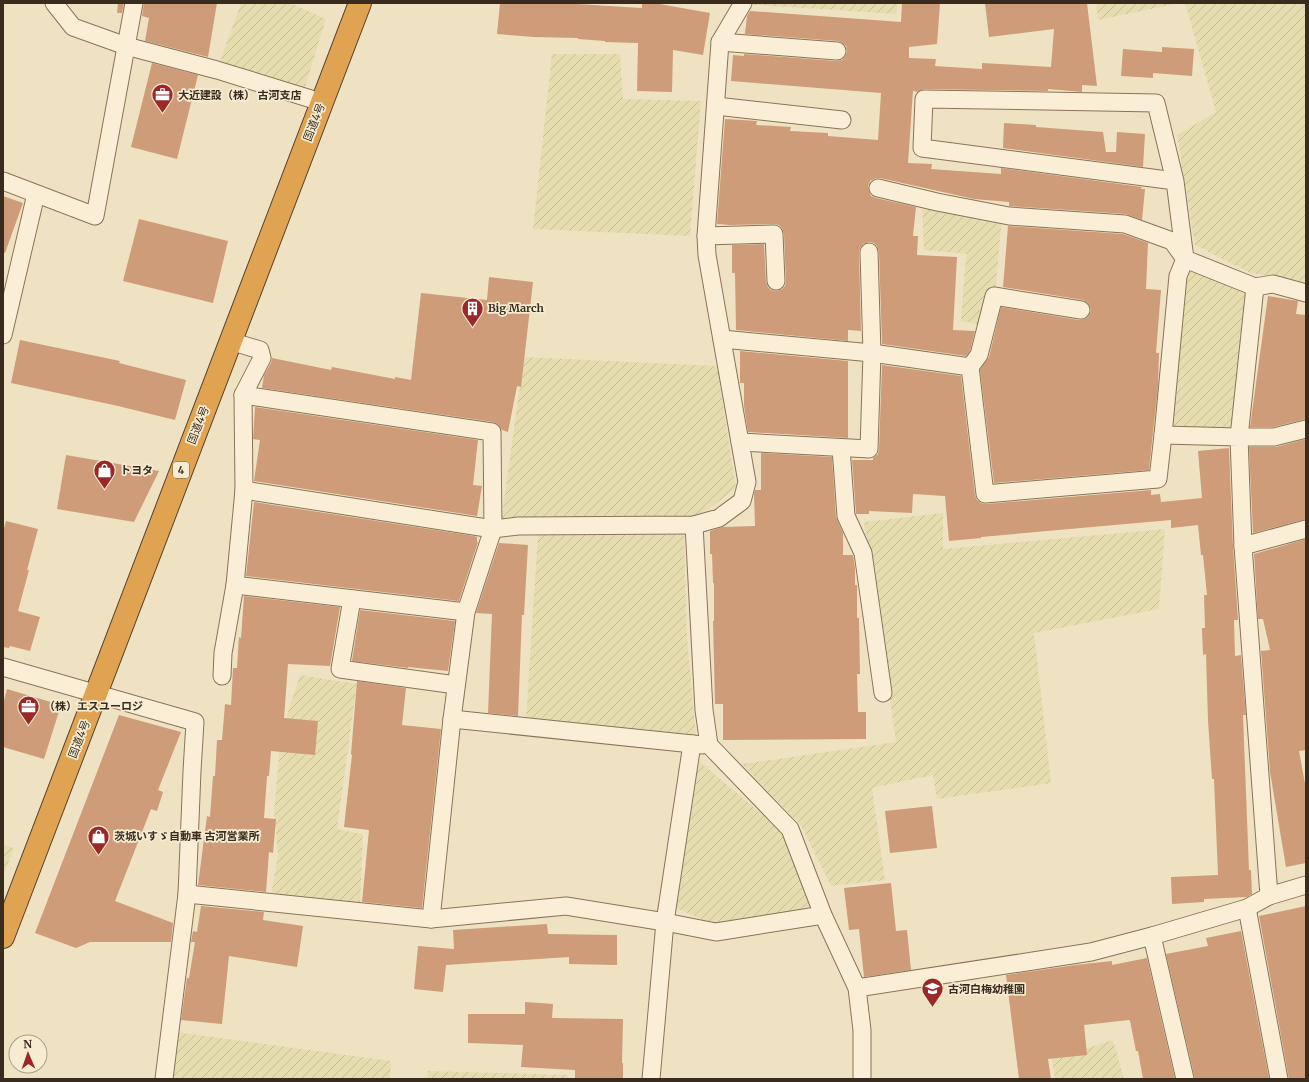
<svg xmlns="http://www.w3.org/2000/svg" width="1309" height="1082" font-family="Merriweather,'Noto Sans JP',serif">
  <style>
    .farmland { fill: url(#farmland-furrows) }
    .building { fill: #ce9c78 }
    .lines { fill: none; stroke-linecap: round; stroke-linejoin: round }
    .street-casing { stroke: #8a7359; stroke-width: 19 }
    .highway-casing { stroke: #57412d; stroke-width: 24 }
    .street { stroke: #faefd6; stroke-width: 17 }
    .highway { stroke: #e0a351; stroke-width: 22 }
    .labels { text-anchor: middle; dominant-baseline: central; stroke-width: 3.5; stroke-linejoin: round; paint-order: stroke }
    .shield { fill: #f6ecd2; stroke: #726554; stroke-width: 1 }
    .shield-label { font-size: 10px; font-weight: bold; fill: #392b1e }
    .poi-label { font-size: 11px; font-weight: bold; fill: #392b1e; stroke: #f6ecd2; text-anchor: start }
    .street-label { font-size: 11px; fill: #392b1e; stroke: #f6ecd2 }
  </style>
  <defs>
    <pattern id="farmland-furrows" width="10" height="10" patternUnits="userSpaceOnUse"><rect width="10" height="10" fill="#e5ddb0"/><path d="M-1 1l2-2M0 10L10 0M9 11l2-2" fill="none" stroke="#c5be97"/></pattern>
  </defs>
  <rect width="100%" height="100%" fill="#efe2c3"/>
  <g class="farmland">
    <path d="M 241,3 L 290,3 L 326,19 L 305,87 L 217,70 Z"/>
    <path d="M 743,3 L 898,3 L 896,14 L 742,4 Z"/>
    <path d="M 1096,3 L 1180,3 L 1098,20 Z"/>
    <path d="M 1185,3 L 1306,3 L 1306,282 L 1251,273 L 1195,245 L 1177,135 L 1216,112 Z"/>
    <path d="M 552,54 L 620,54 L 623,99 L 701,101 L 690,236 L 533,229 Z"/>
    <path d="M 922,205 L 1002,218 L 996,284 L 980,325 L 961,321 L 966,254 L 924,250 Z"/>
    <path d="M 1188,265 L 1249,291 L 1235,433 L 1170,429 Z"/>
    <path d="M 524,357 L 717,366 L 736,488 L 709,509 L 692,518 L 501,522 Z"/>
    <path d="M 943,513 L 943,549 L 1165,529 L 1159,609 L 1034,633 L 1051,783 L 937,799 L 933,775 L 872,788 L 885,880 L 831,886 L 802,827 L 742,764 L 896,742 L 864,522 Z"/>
    <path d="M 538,534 L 684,535 L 687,638 L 696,736 L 526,720 Z"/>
    <path d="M 300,675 L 357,684 L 337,829 L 363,834 L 360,911 L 270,902 L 278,855 L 274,810 L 281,734 Z"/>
    <path d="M 699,761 L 783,832 L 813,907 L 715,925 L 672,906 Z"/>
    <path d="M 3,845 L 14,848 L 3,876 Z"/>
    <path d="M 176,1032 L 391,1061 L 390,1079 L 171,1079 Z"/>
    <path d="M 1113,1040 L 1124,1079 L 1055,1079 L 1052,1059 Z"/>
    <path d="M 428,1071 L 568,1075 L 568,1079 L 427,1079 Z"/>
  </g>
  <g class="building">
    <path d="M 118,3 L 124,3 L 122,13 L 117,13 Z"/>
    <path d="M 144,3 L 217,3 L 208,57 L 145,41 L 149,18 L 142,16 Z"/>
    <path d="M 500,3 L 561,3 L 642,8 L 642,3 L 654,3 L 710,13 L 703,55 L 673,50 L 672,92 L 637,91 L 638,43 L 605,42 L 605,41 L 578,39 L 578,38 L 534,37 L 497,34 Z"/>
    <path d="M 902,3 L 940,3 L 937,44 L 909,47 L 909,58 L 936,59 L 935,66 L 982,69 L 982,63 L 1051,67 L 1054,29 L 989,37 L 985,3 L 1087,3 L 1097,86 L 1082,85 L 1082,92 L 1048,89 L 1048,91 L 924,89 L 918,92 L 913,91 L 908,163 L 932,164 L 931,169 L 1001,174 L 1001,168 L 1142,187 L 1141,189 L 1145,189 L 1142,220 L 1126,214 L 1010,206 L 1009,206 L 1009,202 L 974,199 L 880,178 L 876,178 L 870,181 L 868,186 L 869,191 L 871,196 L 876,198 L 916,207 L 913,236 L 918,236 L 917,255 L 957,257 L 953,330 L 975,331 L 970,351 L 966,356 L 882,344 L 879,252 L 877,246 L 874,243 L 869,242 L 863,244 L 860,248 L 859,252 L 861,331 L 848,330 L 848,341 L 736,330 L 735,273 L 732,273 L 732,245 L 764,244 L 766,282 L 768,287 L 771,290 L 777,291 L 782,289 L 785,286 L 786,281 L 784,234 L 782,228 L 779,225 L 774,224 L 730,225 L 717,224 L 725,119 L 757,121 L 756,125 L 791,127 L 790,131 L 828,133 L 828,136 L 878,140 L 881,93 L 731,81 L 733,55 L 744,56 L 744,54 L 836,61 L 842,60 L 845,56 L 847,52 L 846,46 L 842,43 L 838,41 L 745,34 L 747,16 L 750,11 L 901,22 Z"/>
    <path d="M 1162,47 L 1194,49 L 1192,76 L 1153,73 L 1153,78 L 1121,76 L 1123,49 L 1162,52 Z"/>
    <path d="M 152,63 L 198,75 L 177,159 L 131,147 Z"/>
    <path d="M 1004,123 L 1036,125 L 1036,127 L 1103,132 L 1106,152 L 1116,152 L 1117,132 L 1145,134 L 1143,167 L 1003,148 Z"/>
    <path d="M 3,196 L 23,203 L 5,253 L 3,253 Z"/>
    <path d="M 139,219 L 228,241 L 213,303 L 123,281 Z"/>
    <path d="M 1008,226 L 1123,234 L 1148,243 L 1146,289 L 1161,290 L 1156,353 L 1159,353 L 1158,386 L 1149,470 L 994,483 L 980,370 L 989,357 L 1001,307 L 1079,320 L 1084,319 L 1088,317 L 1091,311 L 1090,307 L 1088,303 L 1083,300 L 1003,287 Z"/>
    <path d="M 489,277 L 533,282 L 521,387 L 517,386 L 508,432 L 502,430 L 498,424 L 493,422 L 262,388 L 264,375 L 271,363 L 272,358 L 331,370 L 332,367 L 395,379 L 395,377 L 411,380 L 421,293 L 487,300 Z"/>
    <path d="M 1268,296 L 1298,301 L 1296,314 L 1306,315 L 1306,419 L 1273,427 L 1250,427 Z"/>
    <path d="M 20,340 L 120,361 L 119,363 L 186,380 L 175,420 L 118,406 L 11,383 Z"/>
    <path d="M 740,351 L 848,361 L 848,438 L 748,432 L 744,406 L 744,383 L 740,383 Z"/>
    <path d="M 882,365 L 961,376 L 975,495 L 977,500 L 981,503 L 986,504 L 1151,490 L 1151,495 L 1160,494 L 1161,502 L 1202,498 L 1198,451 L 1229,448 L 1233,546 L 1238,620 L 1234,620 L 1235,656 L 1241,655 L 1246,715 L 1243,715 L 1249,870 L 1251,870 L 1252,894 L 1247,897 L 1204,899 L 1204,902 L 1172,904 L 1171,877 L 1218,875 L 1214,779 L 1212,779 L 1208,721 L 1206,654 L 1203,655 L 1202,628 L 1205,628 L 1204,595 L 1207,595 L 1203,555 L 1201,555 L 1198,525 L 1171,528 L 1171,520 L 981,537 L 981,538 L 949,541 L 945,496 L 913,494 L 912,513 L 869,511 L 869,514 L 856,514 L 852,460 L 873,460 L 873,458 L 878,454 L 879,449 Z"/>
    <path d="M 255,407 L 478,440 L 473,485 L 482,486 L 477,516 L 254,481 L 260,440 L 253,439 Z"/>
    <path d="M 1306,439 L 1306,519 L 1253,533 L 1249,447 L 1276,447 Z"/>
    <path d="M 761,453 L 832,457 L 836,517 L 843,533 L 843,555 L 853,555 L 855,568 L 855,585 L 857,585 L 857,618 L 859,618 L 860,674 L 857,674 L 858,712 L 866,712 L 866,739 L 723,740 L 723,704 L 715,704 L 713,621 L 714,621 L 714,583 L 713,583 L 712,554 L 710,554 L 710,531 L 722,527 L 755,526 L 754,493 L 755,490 L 761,490 Z"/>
    <path d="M 66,455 L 159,471 L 134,522 L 57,509 Z"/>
    <path d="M 254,502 L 474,536 L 477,537 L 477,542 L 478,542 L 459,601 L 246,576 Z"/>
    <path d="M 6,521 L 38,529 L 27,570 L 29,570 L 18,611 L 40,617 L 30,651 L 10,646 L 9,648 L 3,647 L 3,532 Z"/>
    <path d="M 1306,539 L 1306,750 L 1299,751 L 1306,789 L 1306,863 L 1286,867 L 1270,772 L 1261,651 L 1270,650 L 1263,619 L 1258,619 L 1254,554 Z"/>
    <path d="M 499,543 L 528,545 L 524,615 L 522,615 L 518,716 L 488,713 L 492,614 L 476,613 Z"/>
    <path d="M 244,596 L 340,607 L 330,666 L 288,664 L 284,718 L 318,721 L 315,755 L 271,751 L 269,776 L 267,776 L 264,818 L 276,819 L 273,853 L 269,852 L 266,892 L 198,885 L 207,816 L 210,817 L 213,776 L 215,776 L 217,740 L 222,740 L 225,704 L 231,705 L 233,668 L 237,668 L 239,637 L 241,638 Z"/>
    <path d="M 360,610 L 455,621 L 448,671 L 408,667 L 408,668 L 352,661 Z"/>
    <path d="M 357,681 L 406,688 L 402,725 L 441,729 L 422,908 L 362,902 L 369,830 L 344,827 L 352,755 L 351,754 Z"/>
    <path d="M 7,689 L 61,705 L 44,759 L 3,747 L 3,704 Z"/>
    <path d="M 119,715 L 181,732 L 158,790 L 163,792 L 157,811 L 151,809 L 115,901 L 173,923 L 171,942 L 90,942 L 76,948 L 35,933 Z"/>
    <path d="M 932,806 L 937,848 L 890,853 L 885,811 Z"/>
    <path d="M 891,883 L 896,931 L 907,930 L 911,970 L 864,977 L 859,929 L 849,930 L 844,888 Z"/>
    <path d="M 201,906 L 264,912 L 263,920 L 303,926 L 297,967 L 229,956 L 222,1024 L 181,1020 L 187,978 L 189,978 L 195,942 L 191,942 L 193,931 L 197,932 Z"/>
    <path d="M 1306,906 L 1306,1079 L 1289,1079 L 1259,916 Z"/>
    <path d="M 547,924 L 548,934 L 617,935 L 617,965 L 569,964 L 569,957 L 446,965 L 443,992 L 414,989 L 418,946 L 454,949 L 453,930 Z"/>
    <path d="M 1241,931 L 1269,1079 L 1195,1079 L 1166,954 L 1208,946 L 1206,938 Z"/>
    <path d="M 1147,958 L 1175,1079 L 1143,1079 L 1138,1051 L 1136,1051 L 1130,1021 L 1129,1020 L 1084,1025 L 1087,1055 L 1048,1059 L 1051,1079 L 1019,1079 L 1006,975 L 1075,965 L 1112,961 L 1112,965 Z"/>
    <path d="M 525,1002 L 553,1004 L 552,1018 L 623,1019 L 622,1063 L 623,1063 L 623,1079 L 575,1079 L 575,1070 L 521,1067 L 523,1045 L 468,1043 L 468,1014 L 525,1014 Z"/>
  </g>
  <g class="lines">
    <defs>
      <g id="street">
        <path d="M 54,3 L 73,27 L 126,46 L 217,70 L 321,102"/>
        <path d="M 720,42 L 837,51"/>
        <path d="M 716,106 L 842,120"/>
        <path d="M 3,181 L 95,216 L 134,3"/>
        <path d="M 878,188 L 937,202 L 1009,216 L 1125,224 L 1172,241 L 1185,259 L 1255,287 L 1273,284 L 1306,293"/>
        <path d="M 706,236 L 774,234 L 776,281"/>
        <path d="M 1255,287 L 1239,437 L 1274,437 L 1306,429"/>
        <path d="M 3,335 L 36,194"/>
        <path d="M 722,339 L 872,353 L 970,367 L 985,494 L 1158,479 L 1163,435 L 1239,437 L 1243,546 L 1269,896"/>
        <path d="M 230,341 L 260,350 L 262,358 L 243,395 L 244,490 L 493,529 L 518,526 L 694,525 L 719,518 L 742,501 L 747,482 L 707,255 L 706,236 L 720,42 L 743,3"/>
        <path d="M 970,367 L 979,355 L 994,296 L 1081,310"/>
        <path d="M 243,395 L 492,432 L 493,529 L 466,612 L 452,719 L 431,919"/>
        <path d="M 1163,435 L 1178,276 L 1185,259 L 1175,181 L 1156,103 L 924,99 L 922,148 L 1175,181"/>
        <path d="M 740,442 L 869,449 L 872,353 L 869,252"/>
        <path d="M 841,448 L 846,516 L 863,553 L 883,693"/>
        <path d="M 244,490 L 235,585 L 466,612"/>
        <path d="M 694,525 L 704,710 L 709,745 L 790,829 L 823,915 L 857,988 L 862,1030 L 862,1079"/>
        <path d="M 1243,546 L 1306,529"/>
        <path d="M 352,599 L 340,669 L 456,685"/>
        <path d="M 3,667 L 195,722 L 192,771 L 187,894 L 164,1079"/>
        <path d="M 222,676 L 223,653 L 235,585"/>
        <path d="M 452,719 L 702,745"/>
        <path d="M 187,894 L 431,919 L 566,906 L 665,922 L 716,932 L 823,915"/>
        <path d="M 1247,908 L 1279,1079"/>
        <path d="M 1152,936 L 1185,1079"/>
        <path d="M 857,988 L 1091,952 L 1152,936 L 1247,908 L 1269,896 L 1306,885"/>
        <path d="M 651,1079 L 665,922 L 692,744"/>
      </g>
      <path id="highway" d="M 3,937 L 360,3"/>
    </defs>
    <use href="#street" class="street-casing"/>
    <use href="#highway" class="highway-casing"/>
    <use href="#street" class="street"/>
    <use href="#highway" class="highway"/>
  </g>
  <defs>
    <symbol id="office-pin" viewBox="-11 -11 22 30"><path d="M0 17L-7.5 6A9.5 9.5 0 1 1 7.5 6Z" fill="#9a2828" stroke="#f6ecd2"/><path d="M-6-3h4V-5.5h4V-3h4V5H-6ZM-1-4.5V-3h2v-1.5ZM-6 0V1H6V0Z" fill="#fff"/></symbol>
    <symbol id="building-pin" viewBox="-11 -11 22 30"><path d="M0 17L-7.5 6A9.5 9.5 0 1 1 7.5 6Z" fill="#9a2828" stroke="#f6ecd2"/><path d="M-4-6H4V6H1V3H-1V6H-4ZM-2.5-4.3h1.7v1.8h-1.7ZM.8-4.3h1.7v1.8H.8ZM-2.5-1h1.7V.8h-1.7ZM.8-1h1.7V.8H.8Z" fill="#fff"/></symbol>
    <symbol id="shop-pin" viewBox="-11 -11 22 30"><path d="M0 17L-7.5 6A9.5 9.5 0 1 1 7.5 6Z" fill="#9a2828" stroke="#f6ecd2"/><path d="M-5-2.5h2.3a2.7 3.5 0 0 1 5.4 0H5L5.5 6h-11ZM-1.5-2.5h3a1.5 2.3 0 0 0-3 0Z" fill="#fff"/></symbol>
    <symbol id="school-pin" viewBox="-11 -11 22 30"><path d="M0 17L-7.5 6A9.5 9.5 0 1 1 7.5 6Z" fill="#9a2828" stroke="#f6ecd2"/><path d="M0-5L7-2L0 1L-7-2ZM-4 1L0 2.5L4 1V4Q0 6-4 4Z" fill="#fff"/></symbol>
  </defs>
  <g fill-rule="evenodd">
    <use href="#office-pin" x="150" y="82" width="25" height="34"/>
    <use href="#building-pin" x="460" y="296" width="25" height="34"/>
    <use href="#shop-pin" x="92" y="458" width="25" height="34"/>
    <use href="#office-pin" x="16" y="694" width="25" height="34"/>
    <use href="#shop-pin" x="86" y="824" width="25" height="34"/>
    <use href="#school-pin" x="920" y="976" width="25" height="34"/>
  </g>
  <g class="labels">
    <rect class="shield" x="173" y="462" width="16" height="16" rx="3"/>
    <g class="shield-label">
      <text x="181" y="470">4</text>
    </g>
    <g class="poi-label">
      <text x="178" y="95">大近建設（株） 古河支店</text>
      <text x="488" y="308">Big March</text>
      <text x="120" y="470">トヨタ</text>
      <text x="44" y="706">（株）エスユーロジ</text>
      <text x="114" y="836">茨城いすゞ自動車 古河営業所</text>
      <text x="948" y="989">古河白梅幼稚園</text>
    </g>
    <g class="street-label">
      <text transform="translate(314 122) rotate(-69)">国道4号</text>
      <text transform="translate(198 425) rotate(-69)">国道4号</text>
      <text transform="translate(79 739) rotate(-69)">国道4号</text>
    </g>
  </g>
  <rect width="1309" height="1082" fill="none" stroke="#392b1e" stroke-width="8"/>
  <g transform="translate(28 1054) rotate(358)"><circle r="19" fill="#f6ecd2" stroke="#aa9f8a"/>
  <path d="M0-3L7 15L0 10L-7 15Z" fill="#9a2828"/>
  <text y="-6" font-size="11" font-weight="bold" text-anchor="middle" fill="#392b1e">N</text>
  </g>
</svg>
